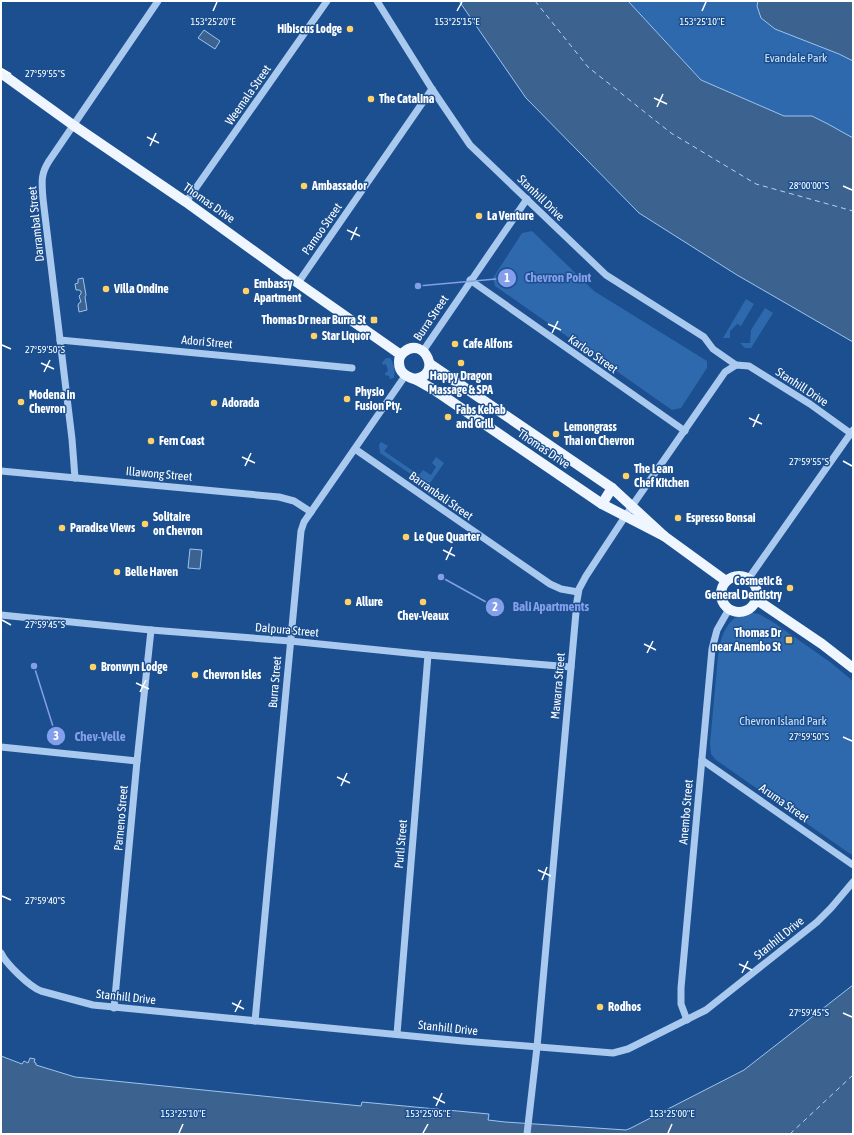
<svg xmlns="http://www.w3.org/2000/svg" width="854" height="1135" font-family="'Asap Condensed',sans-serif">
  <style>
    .green { fill: #2e69ad }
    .water { fill: #3c6290; stroke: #9cc4f0 }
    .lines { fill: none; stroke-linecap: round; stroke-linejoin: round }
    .ferry { stroke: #b5d3f5; stroke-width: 1; stroke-dasharray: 5 4; stroke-linecap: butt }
    .minor { stroke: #a9c9ee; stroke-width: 7 }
    .major { stroke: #f0f6ff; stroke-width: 10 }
    .ticks { fill: none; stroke: #fff; stroke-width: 1.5 }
    .poi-dot { fill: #ffd166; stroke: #1b4f8f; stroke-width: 1.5 }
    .labels { text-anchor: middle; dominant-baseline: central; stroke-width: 3; stroke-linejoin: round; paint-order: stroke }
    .poi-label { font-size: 12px; font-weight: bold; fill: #fff; stroke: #1b4f8f; text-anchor: start }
    .park-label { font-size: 12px; fill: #cfe3fa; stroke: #1b4f8f }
    .street-label { font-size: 12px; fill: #fff; stroke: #1b4f8f }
    .ticks-label { font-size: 10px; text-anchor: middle; fill: #fff; stroke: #1b4f8f; stroke-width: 3; stroke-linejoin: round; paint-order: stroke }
    .leader { fill: none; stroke: #839eea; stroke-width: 1.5 }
    .callout-dot { fill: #839eea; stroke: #1b4f8f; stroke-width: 1.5 }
    .mark-label { font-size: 12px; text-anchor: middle; font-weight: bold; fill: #fff }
    .callout-label { font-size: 13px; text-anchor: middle; font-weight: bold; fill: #839eea; stroke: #1b4f8f; stroke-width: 3; stroke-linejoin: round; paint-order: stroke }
  </style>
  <rect width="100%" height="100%" fill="#1b4f8f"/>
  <g class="green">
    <path d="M 628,1 L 853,1 L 853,138 L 828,124 L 812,116 L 784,116 L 701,80 Z"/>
    <path d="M 532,231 L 594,291 L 707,361 L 707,368 L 681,408 L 672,410 L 495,286 L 493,278 L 522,233 Z"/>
    <path d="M 746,299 L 754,304 L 741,326 L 737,324 L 730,331 L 730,338 L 723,338 Z"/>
    <path d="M 765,308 L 773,313 L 751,348 L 745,348 L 740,343 L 750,343 L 751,330 Z"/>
    <path d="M 387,358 L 390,358 C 395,365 395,371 394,378 L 390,379 L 389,376 L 385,375 L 385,373 L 388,371 L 386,364 L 383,365 L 382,363 L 385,359 Z"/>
    <path d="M 381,442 L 388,446 L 384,451 L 419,475 L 423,470 L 431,475 L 436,467 L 432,463 L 436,457 L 444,463 L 428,486 L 380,453 L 379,445 Z"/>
    <path d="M 748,612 L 759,614 L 773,622 L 830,662 L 853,681 L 853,855 L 849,853 L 716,760 L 711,754 L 710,744 L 718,656 C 720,637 727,616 748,612 Z"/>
  </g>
  <g class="water">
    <path d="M 459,1 L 628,1 L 701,80 L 784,116 L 812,116 L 828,124 L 853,138 L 853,342 L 737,275 L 639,213 L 526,98 Z"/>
    <path d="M 758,1 L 853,1 L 853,61 L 839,54 L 775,29 L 761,18 L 757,6 Z"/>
    <path d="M 204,30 L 220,41 L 215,49 L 198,38 Z"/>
    <path d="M 83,278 L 86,295 L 85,297 L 87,310 L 79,312 L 78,305 L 79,303 L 81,302 L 79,296 L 81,294 L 81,291 L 79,290 L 76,290 L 75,284 L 78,283 L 78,279 Z"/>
    <path d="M 190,549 L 202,550 L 200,569 L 188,568 Z"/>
    <path d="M 853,985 L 853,1134 L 1,1134 L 1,1056 L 22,1064 L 24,1061 L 28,1063 L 30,1058 L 35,1059 L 34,1062 L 36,1063 L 36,1065 L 75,1077 L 361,1106 L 362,1102 L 489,1114 L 488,1120 L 505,1122 L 626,1130 L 631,1128 L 664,1111 L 744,1070 Z"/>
  </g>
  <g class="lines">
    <g class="ferry">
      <path d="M 535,1 L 588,67 L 671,133 L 756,184 L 853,211"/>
      <path d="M 790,1134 L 853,1075"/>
    </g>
    <g class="minor">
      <path d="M 377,1 L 432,89 L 470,145 L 606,275 L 704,337 L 713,349 L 736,365"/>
      <path d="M 186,202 L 327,1"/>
      <path d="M 470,280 L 685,431"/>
      <path d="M 298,283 L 432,89"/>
      <path d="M 60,340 L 352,368"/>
      <path d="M 423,351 L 527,199"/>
      <path d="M 355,449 L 550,584 L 561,589 L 578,592"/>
      <path d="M 1,471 L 279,497 L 294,501 L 311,512"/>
      <path d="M 75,478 L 72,439 L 43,199 C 42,183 40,175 49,161 L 158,1"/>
      <path d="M 749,578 L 853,430"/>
      <path d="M 1,615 L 151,630 L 290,641 L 428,655 L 571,667"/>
      <path d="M 1,747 L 137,761"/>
      <path d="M 702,760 L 853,865"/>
      <path d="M 1,953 C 6,964 30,987 41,991 L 93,1005 L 463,1041 L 613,1053 L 628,1049 L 706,1010 L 817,922 L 831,908 L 853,882"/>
      <path d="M 114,1008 L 137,761 L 151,630"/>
      <path d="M 687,1020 L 681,1004 L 681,988 L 712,649 L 717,630 L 729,609"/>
      <path d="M 255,1021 L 301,531 L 304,522 L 313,509 L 405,376"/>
      <path d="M 397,1034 L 428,655"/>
      <path d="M 527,1134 L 537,1047 L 577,601 L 579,589 L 586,576 L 632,506 L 725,372 L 736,365 L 749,366 L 810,404 L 853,435"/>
    </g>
    <g class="major">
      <path d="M 1,73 L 73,125 L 186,202 L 298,283 L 401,355"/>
      <path d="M 430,364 L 612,488 L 664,536 L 726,581"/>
      <path d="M 414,379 C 444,376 424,335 404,352 C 401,354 399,358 399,362 C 399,373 406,376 414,379 C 421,382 427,386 433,389 L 602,504 L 664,536"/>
      <path d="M 602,504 L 612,488"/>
      <circle cx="739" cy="594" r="18"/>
      <path d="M 757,600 L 822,644 L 853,668"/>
    </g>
  </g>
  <path class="ticks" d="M 213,11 L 217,2M 457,11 L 462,2M 702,11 L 706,2M 2,69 L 11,74M 654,98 L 667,104M 657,107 L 663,94M 147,137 L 159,143M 150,146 L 156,133M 843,186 L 852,190M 347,230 L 360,236M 351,240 L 357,227M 548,324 L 561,330M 552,333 L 558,321M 2,345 L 11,349M 41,363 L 54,369M 44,372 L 50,360M 749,418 L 762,424M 753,427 L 759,414M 242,457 L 255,463M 843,461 L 852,466M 245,466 L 251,453M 443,550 L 455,556M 446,560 L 452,547M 2,620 L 11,625M 644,644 L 656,650M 647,653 L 653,641M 136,683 L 149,689M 140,692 L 146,680M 843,737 L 852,741M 337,777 L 350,783M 341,786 L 347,773M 538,870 L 551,876M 542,880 L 547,867M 2,896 L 11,900M 739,964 L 752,970M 742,973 L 748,961M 232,1003 L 244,1009M 235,1012 L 241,1000M 843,1013 L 852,1017M 433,1097 L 445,1103M 436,1106 L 442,1093M 179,1133 L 183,1124M 423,1133 L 428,1124M 668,1133 L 672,1124"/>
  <g class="poi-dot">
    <circle cx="350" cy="29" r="4"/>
    <circle cx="371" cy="99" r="4"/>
    <circle cx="304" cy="186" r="4"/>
    <circle cx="479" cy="216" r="4"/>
    <circle cx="106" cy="289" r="4"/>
    <circle cx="246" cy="291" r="4"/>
    <rect x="370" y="316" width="8" height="8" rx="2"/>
    <circle cx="314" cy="336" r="4"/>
    <circle cx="455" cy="344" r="4"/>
    <circle cx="461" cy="363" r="4"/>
    <circle cx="347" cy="399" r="4"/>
    <circle cx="21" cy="402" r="4"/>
    <circle cx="214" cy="403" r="4"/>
    <circle cx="448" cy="417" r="4"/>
    <circle cx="556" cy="434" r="4"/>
    <circle cx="151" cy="441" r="4"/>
    <circle cx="626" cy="476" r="4"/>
    <circle cx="678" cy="518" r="4"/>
    <circle cx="145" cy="524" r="4"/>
    <circle cx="62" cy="528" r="4"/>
    <circle cx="406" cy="537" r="4"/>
    <circle cx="117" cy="572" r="4"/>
    <circle cx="790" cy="588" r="4"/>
    <circle cx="348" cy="602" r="4"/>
    <circle cx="423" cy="602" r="4"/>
    <rect x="785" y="636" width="8" height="8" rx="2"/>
    <circle cx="93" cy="667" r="4"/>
    <circle cx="195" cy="675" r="4"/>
    <circle cx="600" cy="1007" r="4"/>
  </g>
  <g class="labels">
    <g class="poi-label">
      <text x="342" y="29" text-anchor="end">Hibiscus Lodge</text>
      <text x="379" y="99">The Catalina</text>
      <text x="312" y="186">Ambassador</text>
      <text x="487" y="216">La Venture</text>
      <text x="254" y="284">Embassy<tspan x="254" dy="14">Apartment</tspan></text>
      <text x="114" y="289">Villa Ondine</text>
      <text x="366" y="320" text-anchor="end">Thomas Dr near Burra St</text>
      <text x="322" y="336">Star Liquor</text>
      <text x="463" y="344">Cafe Alfons</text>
      <text x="461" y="376" text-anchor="middle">Happy Dragon<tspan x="461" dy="14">Massage &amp; SPA</tspan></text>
      <text x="355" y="392">Physio<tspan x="355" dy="14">Fusion Pty.</tspan></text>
      <text x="29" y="395">Modena in<tspan x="29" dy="14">Chevron</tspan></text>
      <text x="222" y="403">Adorada</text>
      <text x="456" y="410">Fabs Kebab<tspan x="456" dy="14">and Grill</tspan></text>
      <text x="564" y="427">Lemongrass<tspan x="564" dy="14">Thai on Chevron</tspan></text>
      <text x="159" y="441">Fern Coast</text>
      <text x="634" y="469">The Lean<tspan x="634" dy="14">Chef Kitchen</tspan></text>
      <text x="153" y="517">Solitaire<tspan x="153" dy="14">on Chevron</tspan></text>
      <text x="686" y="518">Espresso Bonsai</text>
      <text x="70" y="528">Paradise Views</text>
      <text x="414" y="537">Le Que Quarter</text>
      <text x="125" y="572">Belle Haven</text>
      <text x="782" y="581" text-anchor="end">Cosmetic &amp;<tspan x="782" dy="14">General Dentistry</tspan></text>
      <text x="356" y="602">Allure</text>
      <text x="423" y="616" text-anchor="middle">Chev-Veaux</text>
      <text x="781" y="633" text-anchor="end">Thomas Dr<tspan x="781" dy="14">near Anembo St</tspan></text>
      <text x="101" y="667">Bronwyn Lodge</text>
      <text x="203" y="675">Chevron Isles</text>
      <text x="608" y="1007">Rodhos</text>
    </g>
    <g class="park-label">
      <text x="796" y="58">Evandale Park</text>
      <text x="783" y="721">Chevron Island Park</text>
    </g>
    <g class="street-label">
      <text transform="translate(248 95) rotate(-55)">Weemala Street</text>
      <text transform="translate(541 198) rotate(44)">Stanhill Drive</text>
      <text transform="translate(209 203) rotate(35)">Thomas Drive</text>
      <text transform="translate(36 224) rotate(-96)">Darrambal Street</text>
      <text transform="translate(322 229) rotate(-55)">Parnoo Street</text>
      <text transform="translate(431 318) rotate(-56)">Burra Street</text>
      <text transform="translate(207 342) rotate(5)">Adori Street</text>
      <text transform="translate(593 354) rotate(35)">Karloo Street</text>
      <text transform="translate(802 387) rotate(33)">Stanhill Drive</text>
      <text transform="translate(544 449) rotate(34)">Thomas Drive</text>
      <text transform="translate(159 474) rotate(5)">Illawong Street</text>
      <text transform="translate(441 496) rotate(35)">Barranbali Street</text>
      <text transform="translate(287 630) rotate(5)">Dalpura Street</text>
      <text transform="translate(275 682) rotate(-85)">Burra Street</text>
      <text transform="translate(558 686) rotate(-85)">Mawarra Street</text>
      <text transform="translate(784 803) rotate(35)">Aruma Street</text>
      <text transform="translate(686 812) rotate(-85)">Anembo Street</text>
      <text transform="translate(121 818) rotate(-85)">Parneno Street</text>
      <text transform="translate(401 844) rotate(-85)">Purli Street</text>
      <text transform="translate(779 938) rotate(-39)">Stanhill Drive</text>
      <text transform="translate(126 997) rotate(6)">Stanhill Drive</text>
      <text transform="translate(448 1028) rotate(6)">Stanhill Drive</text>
    </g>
  </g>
  <g class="ticks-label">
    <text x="213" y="25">153°25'20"E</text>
    <text x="457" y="25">153°25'15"E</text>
    <text x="702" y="25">153°25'10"E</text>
    <text x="45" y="77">27°59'55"S</text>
    <text x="809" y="189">28°00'00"S</text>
    <text x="45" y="353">27°59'50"S</text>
    <text x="809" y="465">27°59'55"S</text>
    <text x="45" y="628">27°59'45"S</text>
    <text x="809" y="740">27°59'50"S</text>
    <text x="45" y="904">27°59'40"S</text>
    <text x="809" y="1016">27°59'45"S</text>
    <text x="183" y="1117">153°25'10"E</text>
    <text x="428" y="1117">153°25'05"E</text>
    <text x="672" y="1117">153°25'00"E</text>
  </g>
  <path class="leader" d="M418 286L507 278M441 577L495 607M34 666L56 736"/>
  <g class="callout-dot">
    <circle cx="418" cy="286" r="4"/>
    <circle cx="441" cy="577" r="4"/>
    <circle cx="34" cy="666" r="4"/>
    <circle cx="507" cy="278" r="10"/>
    <circle cx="495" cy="607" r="10"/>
    <circle cx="56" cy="736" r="10"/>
  </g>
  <g class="mark-label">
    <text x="507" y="282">1</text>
    <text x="495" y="611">2</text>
    <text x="56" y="740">3</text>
  </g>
  <g class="callout-label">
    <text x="558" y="282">Chevron Point</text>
    <text x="551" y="611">Bali Apartments</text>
    <text x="100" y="741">Chev-Velle</text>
  </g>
  <rect width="854" height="1135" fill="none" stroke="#ffffff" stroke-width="4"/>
</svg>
